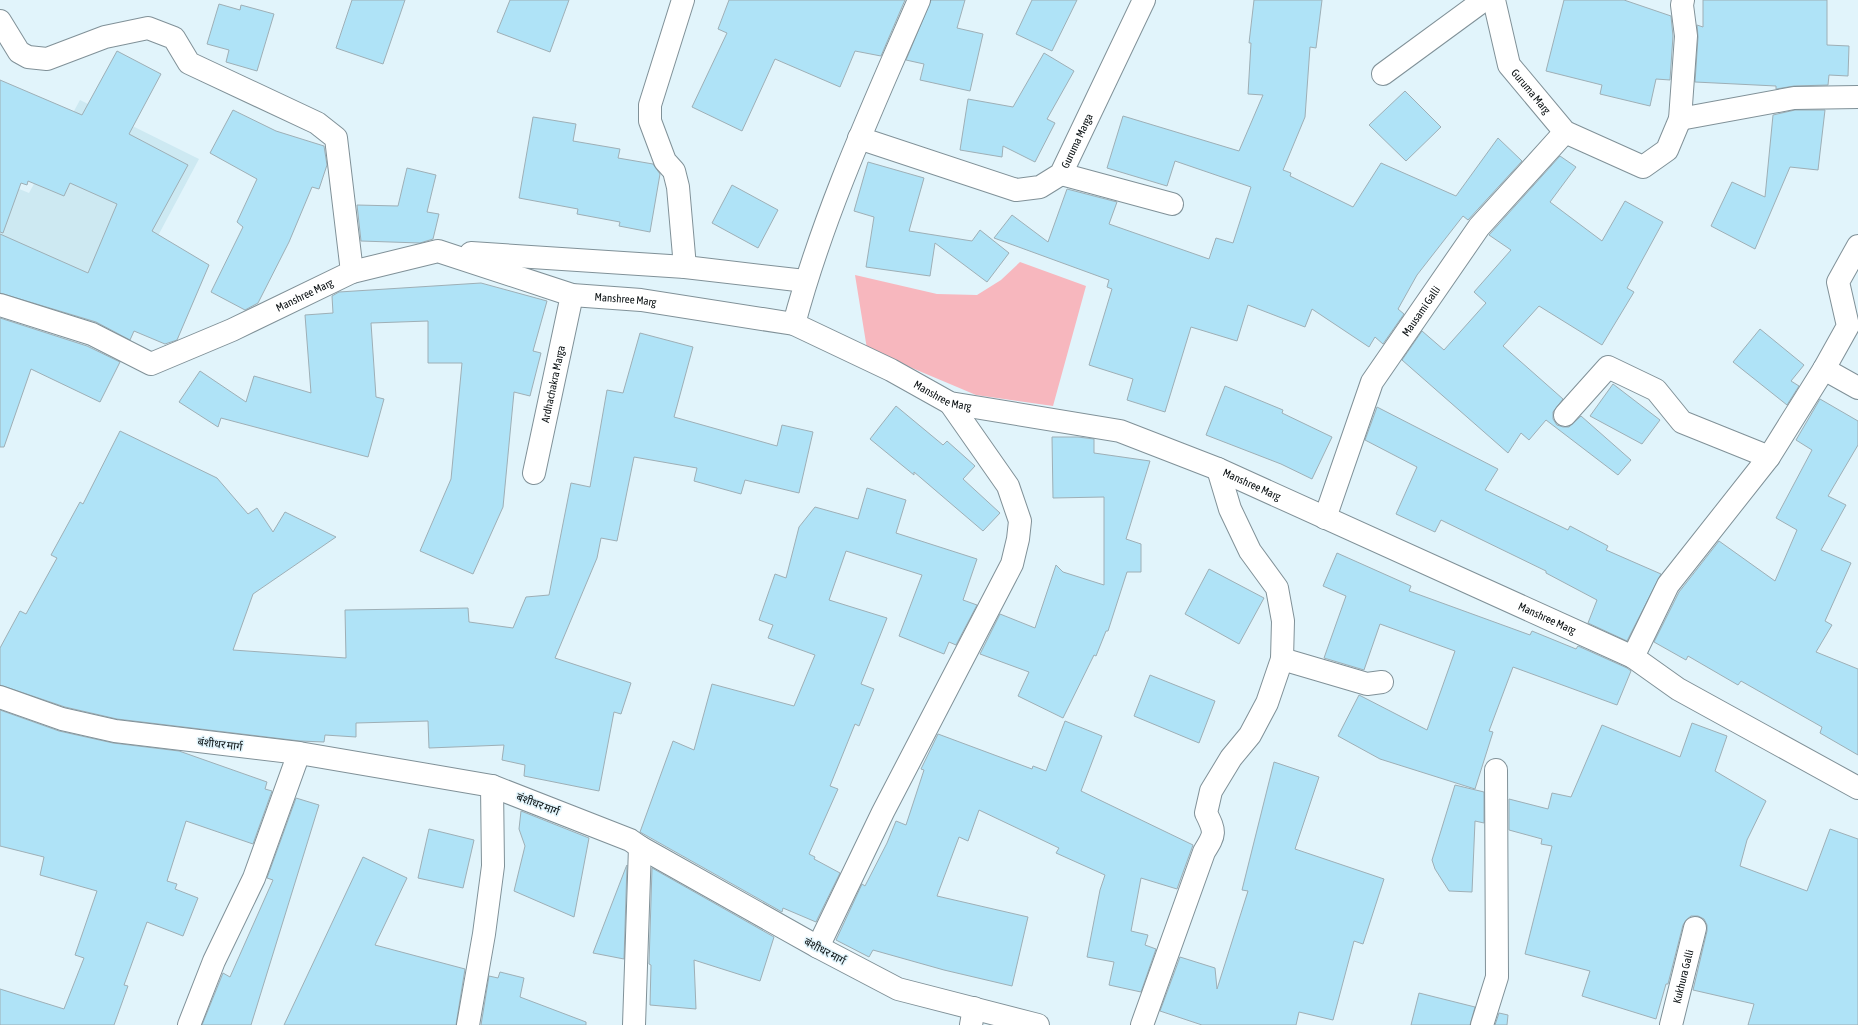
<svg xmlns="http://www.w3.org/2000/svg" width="1858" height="1025" font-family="'Asap Condensed','Noto Sans Devanagari',sans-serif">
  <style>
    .built { fill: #cde9f2 }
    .green { fill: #f7b7be }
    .building { fill: #afe3f7; stroke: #9eafb6 }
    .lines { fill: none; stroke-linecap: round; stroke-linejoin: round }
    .minor-casing { stroke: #809198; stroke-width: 24 }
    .major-casing { stroke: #809198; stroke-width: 24 }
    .minor { stroke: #fff; stroke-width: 22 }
    .major { stroke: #fff; stroke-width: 22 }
    .labels { text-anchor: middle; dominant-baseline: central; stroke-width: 3; stroke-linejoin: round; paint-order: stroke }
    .street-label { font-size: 11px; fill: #090f11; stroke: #e1f4fb }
  </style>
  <rect width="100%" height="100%" fill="#e1f4fb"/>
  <path class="built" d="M 80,100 L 199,159 L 106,333 L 0,295 L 0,181 L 29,193 Z"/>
  <path class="green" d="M 1020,262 L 1086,286 L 1053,406 L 976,395 L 867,349 L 855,275 L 937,294 L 977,295 L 1001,280 Z"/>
  <g class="building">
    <path d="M 352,0 L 405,0 L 383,64 L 336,48 Z"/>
    <path d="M 510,0 L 569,0 L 550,52 L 497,32 Z"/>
    <path d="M 729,0 L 905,0 L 881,56 L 855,51 L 840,87 L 775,59 L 742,131 L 692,107 L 727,33 L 718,29 Z"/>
    <path d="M 931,0 L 965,0 L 957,28 L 983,34 L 970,91 L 920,80 L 924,64 L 906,60 Z"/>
    <path d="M 1032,0 L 1077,0 L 1052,51 L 1016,34 Z"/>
    <path d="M 1254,0 L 1322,0 L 1316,48 L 1310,47 L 1305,117 L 1283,170 L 1291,173 L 1290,176 L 1353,207 L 1381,163 L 1456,196 L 1498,138 L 1522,161 L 1468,220 L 1463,216 L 1417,275 L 1398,309 L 1404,314 L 1383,344 L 1375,337 L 1369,347 L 1312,309 L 1305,327 L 1248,305 L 1237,341 L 1191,327 L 1165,412 L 1127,400 L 1133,379 L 1089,365 L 1112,289 L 1107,287 L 1109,280 L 994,238 L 1012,215 L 1048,242 L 1067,189 L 1117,202 L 1109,224 L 1209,259 L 1216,238 L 1233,243 L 1251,187 L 1175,161 L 1167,186 L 1107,168 L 1123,116 L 1239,151 L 1263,95 L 1248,94 L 1251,43 L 1249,43 Z"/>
    <path d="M 1564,0 L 1624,0 L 1671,16 L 1673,36 L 1670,80 L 1656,79 L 1650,106 L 1600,94 L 1602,85 L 1546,71 Z"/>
    <path d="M 1703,0 L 1827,0 L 1827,45 L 1849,46 L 1848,76 L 1829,75 L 1828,85 L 1794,86 L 1776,89 L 1776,86 L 1695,82 L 1698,37 L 1697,25 L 1703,27 Z"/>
    <path d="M 219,4 L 240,10 L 241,5 L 274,14 L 257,71 L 226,62 L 229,50 L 207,44 Z"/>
    <path d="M 117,51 L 161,74 L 129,134 L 188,165 L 152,231 L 209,265 L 177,340 L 165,344 L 134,331 L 130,340 L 96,322 L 0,293 L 0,234 L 88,273 L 117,204 L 70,183 L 64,196 L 28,181 L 27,185 L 21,183 L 3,233 L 0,232 L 0,80 L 82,115 Z"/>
    <path d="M 1044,53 L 1074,71 L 1047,119 L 1055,123 L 1035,162 L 1003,146 L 1002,157 L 960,150 L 968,99 L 1013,107 Z"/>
    <path d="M 1405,91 L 1441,127 L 1406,161 L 1369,125 Z"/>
    <path d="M 233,110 L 276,131 L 324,146 L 327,165 L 319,189 L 312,187 L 289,242 L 258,303 L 245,310 L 211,292 L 243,227 L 237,222 L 257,179 L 210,153 Z"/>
    <path d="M 1795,110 L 1825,110 L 1818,170 L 1790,167 L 1755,249 L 1711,226 L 1732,182 L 1765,197 L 1773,115 Z"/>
    <path d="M 533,117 L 576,124 L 573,141 L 620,149 L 618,158 L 653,164 L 660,174 L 650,232 L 619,226 L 620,222 L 577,214 L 578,209 L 519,198 Z"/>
    <path d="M 1560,156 L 1576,167 L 1550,202 L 1602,241 L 1625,201 L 1663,222 L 1627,288 L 1634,292 L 1602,345 L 1539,306 L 1503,346 L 1563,399 L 1553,412 L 1553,419 L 1557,425 L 1563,427 L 1569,427 L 1581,416 L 1631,460 L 1618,475 L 1546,420 L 1529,440 L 1521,433 L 1508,453 L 1402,360 L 1422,331 L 1444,350 L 1486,303 L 1474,292 L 1511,250 L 1489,235 Z"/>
    <path d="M 868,162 L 924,178 L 909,231 L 972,241 L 980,230 L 1009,253 L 987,282 L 935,243 L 930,276 L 866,267 L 874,217 L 854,211 Z"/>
    <path d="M 407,168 L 436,175 L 427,212 L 439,214 L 433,239 L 420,243 L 361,241 L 357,205 L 398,206 Z"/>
    <path d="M 732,185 L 778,210 L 758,248 L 712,223 Z"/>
    <path d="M 481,283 L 547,301 L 533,351 L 541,353 L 530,396 L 514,392 L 503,507 L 473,574 L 420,551 L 451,479 L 462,363 L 428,363 L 428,321 L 371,323 L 376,397 L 384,399 L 368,457 L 221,418 L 218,427 L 179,402 L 200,371 L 246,402 L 254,376 L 311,393 L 305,315 L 333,313 L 332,296 L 339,292 Z"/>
    <path d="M 0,318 L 87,346 L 120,362 L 100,402 L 31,369 L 4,447 L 0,447 Z"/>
    <path d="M 1760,329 L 1804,365 L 1791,381 L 1799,386 L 1787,405 L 1733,362 Z"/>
    <path d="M 640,333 L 693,347 L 674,417 L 777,446 L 782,425 L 813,432 L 799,493 L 745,480 L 741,494 L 694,481 L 697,468 L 634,457 L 617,541 L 601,538 L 597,558 L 555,658 L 631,683 L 621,714 L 614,712 L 599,791 L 524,776 L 525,765 L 502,760 L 504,745 L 429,748 L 428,721 L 356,723 L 356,737 L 325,735 L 324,742 L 300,741 L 117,719 L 65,707 L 0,685 L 0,648 L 20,611 L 26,614 L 57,558 L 51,555 L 80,502 L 83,504 L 120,431 L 217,478 L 248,514 L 257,508 L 273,532 L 285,512 L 336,537 L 253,594 L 233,650 L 346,658 L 345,610 L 468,608 L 469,622 L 513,628 L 526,597 L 549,595 L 571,483 L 590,487 L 607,390 L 623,393 Z"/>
    <path d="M 1613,384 L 1660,420 L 1642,444 L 1590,416 Z"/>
    <path d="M 1225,386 L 1283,410 L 1282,413 L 1332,437 L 1312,479 L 1281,464 L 1206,435 Z"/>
    <path d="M 1820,399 L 1858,421 L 1858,445 L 1828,496 L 1846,505 L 1821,550 L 1851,563 L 1825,621 L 1832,625 L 1816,652 L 1858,669 L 1858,755 L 1820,733 L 1822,727 L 1741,681 L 1738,685 L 1688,656 L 1686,660 L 1654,642 L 1679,592 L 1719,541 L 1775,581 L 1797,530 L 1776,518 L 1812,450 L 1796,440 Z"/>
    <path d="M 896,406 L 943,445 L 947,441 L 975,466 L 963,479 L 1000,513 L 983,531 L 914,472 L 914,475 L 870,439 Z"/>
    <path d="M 1377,407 L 1498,469 L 1485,490 L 1568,530 L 1570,526 L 1608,546 L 1606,550 L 1661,574 L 1627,641 L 1588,623 L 1597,600 L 1546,573 L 1546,571 L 1441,520 L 1435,532 L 1396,514 L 1417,467 L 1365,440 Z"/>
    <path d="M 1052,437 L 1078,437 L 1094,439 L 1094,453 L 1150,461 L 1126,539 L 1141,544 L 1141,572 L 1127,572 L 1108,631 L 1106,631 L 1096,656 L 1094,655 L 1063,718 L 1018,696 L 1029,672 L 980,654 L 1000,614 L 1035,628 L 1056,565 L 1063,572 L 1104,585 L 1104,497 L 1053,498 Z"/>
    <path d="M 867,488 L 906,500 L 896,533 L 977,559 L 963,600 L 977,605 L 956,645 L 949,642 L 944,654 L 899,636 L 922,575 L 846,551 L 829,600 L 887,618 L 861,684 L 874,689 L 859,726 L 855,724 L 830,786 L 838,789 L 809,854 L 815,857 L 814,859 L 840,873 L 816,922 L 783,908 L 782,912 L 640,832 L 673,741 L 694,750 L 712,684 L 794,706 L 815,655 L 768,638 L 773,625 L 759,620 L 775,574 L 786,578 L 799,527 L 815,507 L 858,519 Z"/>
    <path d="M 1337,553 L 1411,586 L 1409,591 L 1530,635 L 1532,631 L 1576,649 L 1578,646 L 1627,668 L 1631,671 L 1617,705 L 1513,667 L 1489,731 L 1493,732 L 1475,789 L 1380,759 L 1338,736 L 1359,695 L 1427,730 L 1455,651 L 1380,624 L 1364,670 L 1324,658 L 1346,596 L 1323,586 Z"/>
    <path d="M 1209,569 L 1264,598 L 1239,644 L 1185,614 Z"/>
    <path d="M 1150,675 L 1215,701 L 1199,743 L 1134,716 Z"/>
    <path d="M 0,710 L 59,731 L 113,743 L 179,751 L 267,782 L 265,789 L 272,791 L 253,844 L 186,821 L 167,881 L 177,884 L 175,889 L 198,898 L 183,936 L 147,922 L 124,985 L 128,986 L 114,1025 L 0,1025 L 0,989 L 64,1009 L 84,958 L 75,955 L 97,891 L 40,875 L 44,857 L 0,846 Z"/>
    <path d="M 1065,721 L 1102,736 L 1081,791 L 1193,845 L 1177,889 L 1141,878 L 1131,931 L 1148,935 L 1145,945 L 1156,949 L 1141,992 L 1109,985 L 1114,962 L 1087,957 L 1100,890 L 1105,875 L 1056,853 L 1059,848 L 979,810 L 968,841 L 959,837 L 937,896 L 1028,917 L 1012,986 L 944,970 L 873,950 L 869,957 L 836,940 L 862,884 L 865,886 L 887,843 L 896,821 L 906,825 L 924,770 L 921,769 L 938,734 L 1032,769 L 1033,766 L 1046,771 Z"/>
    <path d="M 1692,723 L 1727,736 L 1715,771 L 1766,801 L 1747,840 L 1740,866 L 1807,891 L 1830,829 L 1858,839 L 1858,1025 L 1748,1025 L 1754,1004 L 1693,990 L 1707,931 L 1707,925 L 1704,919 L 1698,916 L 1691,916 L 1686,920 L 1683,925 L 1668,984 L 1666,984 L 1656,1019 L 1582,996 L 1590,971 L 1525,954 L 1552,846 L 1541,844 L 1542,839 L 1509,830 L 1509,799 L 1548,809 L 1552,793 L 1571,797 L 1602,725 L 1680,757 Z"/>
    <path d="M 1274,762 L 1319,777 L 1295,849 L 1384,879 L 1363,944 L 1354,941 L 1333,1020 L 1299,1012 L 1296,1025 L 1202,1025 L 1160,1011 L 1180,957 L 1215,968 L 1217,989 L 1248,891 L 1242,890 Z"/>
    <path d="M 1455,785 L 1484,792 L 1484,823 L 1475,821 L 1472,892 L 1449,891 L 1435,869 L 1432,860 Z"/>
    <path d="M 296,798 L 319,805 L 251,1025 L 202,1025 L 223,973 L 230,977 L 273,880 L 267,878 Z"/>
    <path d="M 521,811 L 589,838 L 574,917 L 514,891 L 525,846 L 519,829 Z"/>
    <path d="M 429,829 L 474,840 L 463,888 L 418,878 Z"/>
    <path d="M 363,857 L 407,878 L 375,945 L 465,969 L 456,1025 L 284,1025 Z"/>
    <path d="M 627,865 L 624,959 L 593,953 L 626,867 Z"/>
    <path d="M 652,868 L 774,937 L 760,981 L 694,960 L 696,1009 L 650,1005 L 651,965 L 649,964 Z"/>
    <path d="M 500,972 L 524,978 L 520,997 L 586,1022 L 586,1025 L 481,1025 L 489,976 L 498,978 Z"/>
    <path d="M 1419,993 L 1475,1007 L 1470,1025 L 1411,1025 Z"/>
    <path d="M 1499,1013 L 1508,1015 L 1507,1025 L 1495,1025 Z"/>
  </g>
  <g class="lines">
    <defs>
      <g id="minor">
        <path d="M 683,0 L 650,105 L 650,121 L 665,161 L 674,171 L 678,187 L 685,267"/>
        <path id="s1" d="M 1494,0 L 1509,65 L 1565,132 L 1643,167 L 1667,150 L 1680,119 L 1686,36 L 1682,5 L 1683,0"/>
        <path d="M 0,21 L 19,52 L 28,57 L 47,59 L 105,37 L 148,28 L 174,38 L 189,63 L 317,123 L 336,138 L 352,272"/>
        <path d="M 1383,74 L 1484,0"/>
        <path d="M 1680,119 L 1794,98 L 1858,97"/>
        <path id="s2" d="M 859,138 L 1016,190 L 1040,187 L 1061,174 L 1144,0"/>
        <path d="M 1061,174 L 1172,204"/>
        <path d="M 471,253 L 685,267 L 805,281"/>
        <path id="s3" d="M 0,305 L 92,334 L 151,364 L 232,330 L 352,272 L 438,251 L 572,295 L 641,300 L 794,324 L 891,370 L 950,403 L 1120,431 L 1218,469 L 1633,657 L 1678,689 L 1858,788"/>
        <path d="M 794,324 C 824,212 873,106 919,0"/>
        <path d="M 1824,369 L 1858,388"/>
        <path d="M 1565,415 L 1608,367 L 1656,390 L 1682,422 L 1769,457"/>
        <path id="s4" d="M 534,473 L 572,295"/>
        <path id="s5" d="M 1325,518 L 1372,382 L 1479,227 L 1565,132"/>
        <path d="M 1633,657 L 1668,585 L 1769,457 L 1824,369 L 1848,326 L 1838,282 L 1858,246"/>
        <path d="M 1282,659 L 1367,684 L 1382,682"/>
        <path d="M 818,947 L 883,812 L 1012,564 L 1018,539 L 1020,521 L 1008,486 L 950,403"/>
        <path d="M 189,1025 L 214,961 L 254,878 L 299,753"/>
        <path d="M 468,1025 L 484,934 L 493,866 L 492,786"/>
        <path d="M 634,1025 L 640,847"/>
        <path d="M 971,1025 L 974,1008"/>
        <path d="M 1142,1025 L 1204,852 C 1215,834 1216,833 1206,813 L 1211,791 L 1231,758 L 1250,735 L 1267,703 L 1282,659 L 1283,621 L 1277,588 L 1250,551 L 1230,509 L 1218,469"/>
        <path d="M 1482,1025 L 1497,977 L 1496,770"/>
        <path id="s6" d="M 1671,1025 L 1695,928"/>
      </g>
      <path id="major" d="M 0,697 L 62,719 L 115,731 L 299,753 L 492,786 L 630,840 L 640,847 L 818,947 L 898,989 L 1038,1025"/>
    </defs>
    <use href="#minor" class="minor-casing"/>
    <use href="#major" class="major-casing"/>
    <use href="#minor" class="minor"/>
    <use href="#major" class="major"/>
  </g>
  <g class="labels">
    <g class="street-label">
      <text stroke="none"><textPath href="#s1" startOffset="101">Guruma Marg</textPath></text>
      <text stroke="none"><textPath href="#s2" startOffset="251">Guruma Marga</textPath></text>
      <text stroke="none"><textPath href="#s3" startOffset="331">Manshree Marg</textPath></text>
      <text stroke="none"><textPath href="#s3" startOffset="667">Manshree Marg</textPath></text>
      <text stroke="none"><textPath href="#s5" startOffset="230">Mausami Galli</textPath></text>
      <text stroke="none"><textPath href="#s4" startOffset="91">Ardhachakra Marga</textPath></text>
      <text stroke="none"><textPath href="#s3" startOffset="1003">Manshree Marg</textPath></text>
      <text stroke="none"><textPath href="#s3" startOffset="1327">Manshree Marg</textPath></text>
      <text stroke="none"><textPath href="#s3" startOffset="1651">Manshree Marg</textPath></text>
      <text transform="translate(220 744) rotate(7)">बंशीधर मार्ग</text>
      <text transform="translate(538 804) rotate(21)">बंशीधर मार्ग</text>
      <text transform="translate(825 951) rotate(28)">बंशीधर मार्ग</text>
      <text stroke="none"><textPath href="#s6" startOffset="50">Kukhura Galli</textPath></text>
    </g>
  </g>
</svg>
